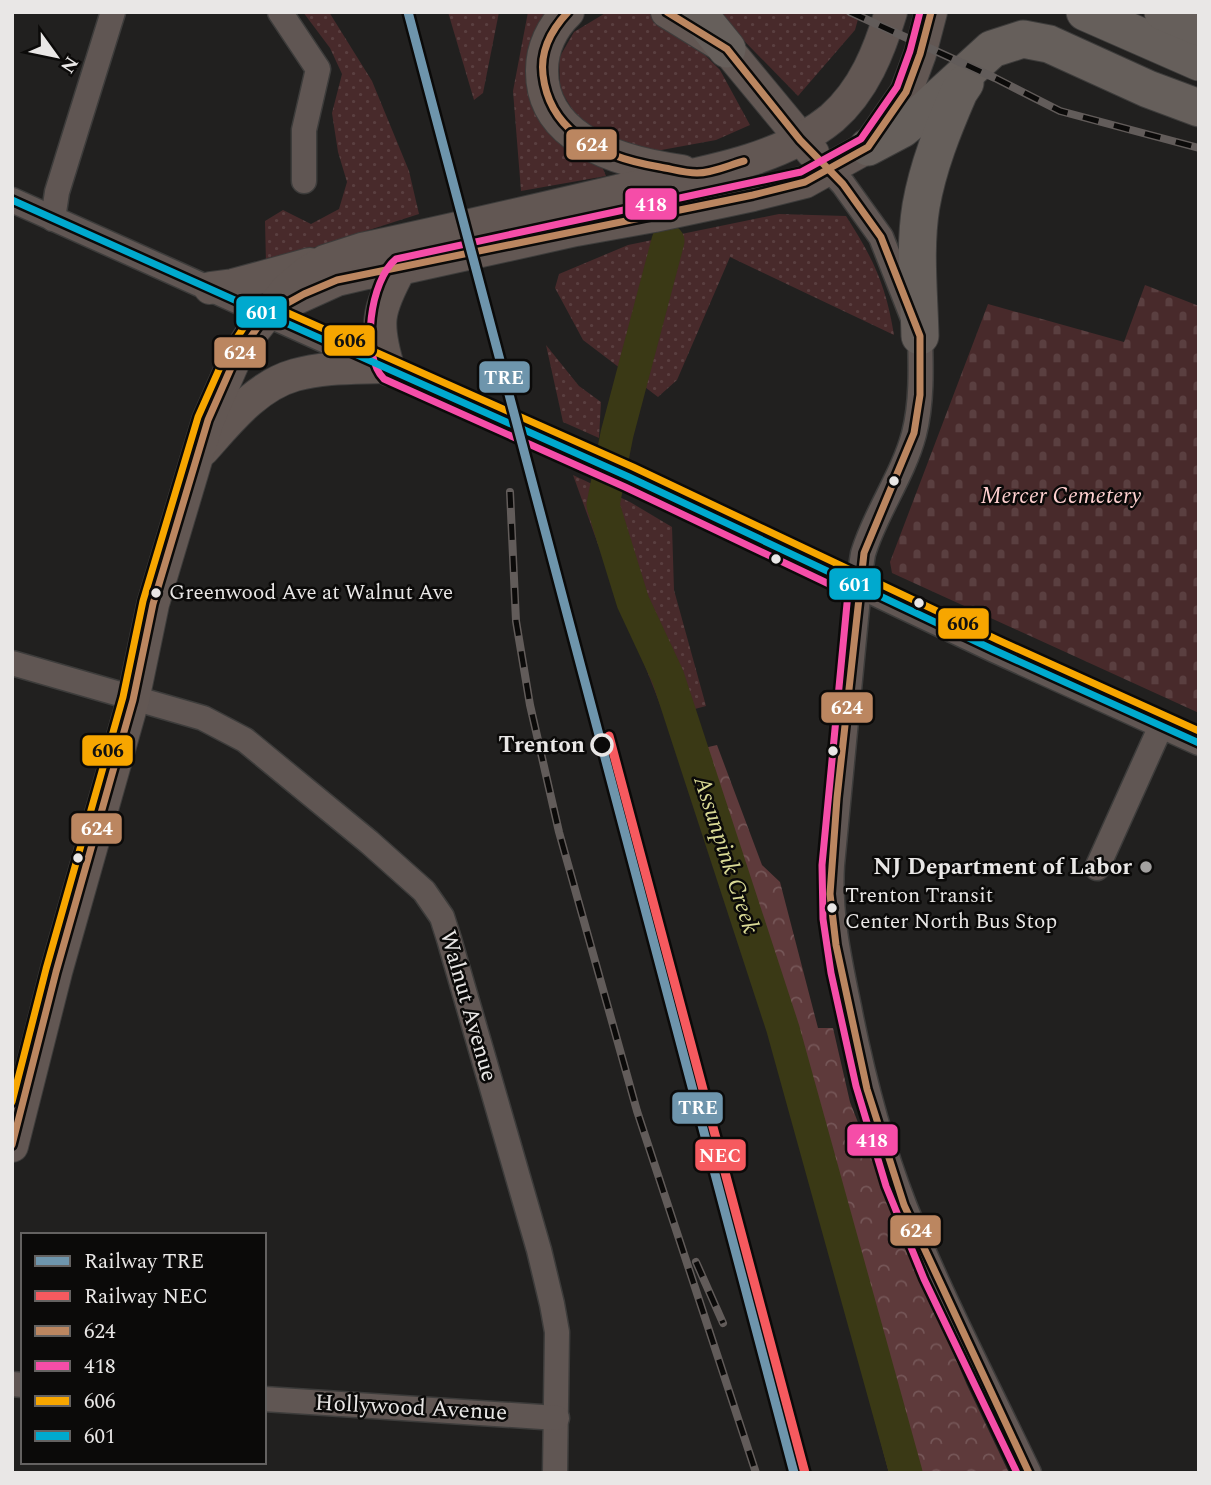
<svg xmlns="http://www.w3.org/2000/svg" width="1211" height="1485" font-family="Spectral,serif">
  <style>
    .grass { fill: url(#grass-dots) }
    .forest { fill: url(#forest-crowns) }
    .cemetery { fill: url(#cemetery-stones) }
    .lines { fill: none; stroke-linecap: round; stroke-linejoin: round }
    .river { stroke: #3a3915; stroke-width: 33 }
    .minor-casing { stroke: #3d3c3b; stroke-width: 27 }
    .major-casing { stroke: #3d3c3b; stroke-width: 34 }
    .highway-casing { stroke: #3d3c3b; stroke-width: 39 }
    .minor { stroke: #605653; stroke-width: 24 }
    .major { stroke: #625753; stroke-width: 32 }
    .highway { stroke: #665f5b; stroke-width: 37 }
    .rail-casing { stroke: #625c5a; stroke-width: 8 }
    .rail { stroke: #0b0a09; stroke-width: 5; stroke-dasharray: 16; stroke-linecap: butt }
    .bus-1-casing { stroke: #0b0a09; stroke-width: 12 }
    .bus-2-casing { stroke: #0b0a09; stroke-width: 12 }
    .bus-3-casing { stroke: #0b0a09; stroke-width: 12 }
    .bus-4-casing { stroke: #0b0a09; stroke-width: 12 }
    .bus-1 { stroke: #bb8660; stroke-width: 7 }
    .bus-2 { stroke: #f54da8; stroke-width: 7 }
    .bus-3 { stroke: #f7a600; stroke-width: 7 }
    .bus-4 { stroke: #00a9ce; stroke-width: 7 }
    .rail-1-casing { stroke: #0b0a09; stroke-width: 14 }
    .rail-2-casing { stroke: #0b0a09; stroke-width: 14 }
    .rail-1 { stroke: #6e95ac; stroke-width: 9 }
    .rail-2 { stroke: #f65a5f; stroke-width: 9 }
    .bus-dot { fill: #e9e7e6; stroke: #0b0a09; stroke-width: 2.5 }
    .stop-dot { fill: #0b0a09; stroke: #e9e7e6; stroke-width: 3.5 }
    .poi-dot { fill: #a3a1a0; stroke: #0b0a09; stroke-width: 2.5 }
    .labels { text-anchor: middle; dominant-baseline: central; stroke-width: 5; stroke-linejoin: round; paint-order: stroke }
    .bus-label { font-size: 21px; fill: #e9e7e6; stroke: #0b0a09; text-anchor: start }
    .park-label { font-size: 23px; font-style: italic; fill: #ffd0d0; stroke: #0b0a09 }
    .stop-label { font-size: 23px; font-weight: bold; fill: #e9e7e6; stroke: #0b0a09; text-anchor: end }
    .poi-label { font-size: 23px; font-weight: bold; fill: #e9e7e6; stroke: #0b0a09; text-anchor: end }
    .street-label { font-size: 23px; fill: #e9e7e6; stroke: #0b0a09 }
    .water-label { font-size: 24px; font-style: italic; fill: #dada95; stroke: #0b0a09 }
    .line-badge { stroke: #0b0a09; stroke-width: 2.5 }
    .badge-label { font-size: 19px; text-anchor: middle; font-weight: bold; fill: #fff }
    .pale-badge-label { font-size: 19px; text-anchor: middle; font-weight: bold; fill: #111 }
  </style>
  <defs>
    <pattern id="grass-dots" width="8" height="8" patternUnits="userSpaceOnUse" patternTransform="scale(1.75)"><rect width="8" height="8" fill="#482a2b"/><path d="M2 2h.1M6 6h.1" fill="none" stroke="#5a3f40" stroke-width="1.8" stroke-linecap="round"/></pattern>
    <pattern id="forest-crowns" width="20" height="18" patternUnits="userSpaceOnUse" patternTransform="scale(1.75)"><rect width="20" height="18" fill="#5e3a3b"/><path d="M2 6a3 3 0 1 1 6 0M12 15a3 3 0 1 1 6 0" fill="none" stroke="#755657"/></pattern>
    <pattern id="cemetery-stones" width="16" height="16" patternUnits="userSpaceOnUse" patternTransform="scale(1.75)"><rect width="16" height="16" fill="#482a2b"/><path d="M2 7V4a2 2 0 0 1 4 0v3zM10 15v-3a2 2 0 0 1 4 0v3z" fill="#5a3f40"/></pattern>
  </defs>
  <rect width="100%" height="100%" fill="#21201f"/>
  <g class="grass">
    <path d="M 303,12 L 329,12 L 372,81 L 409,171 L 419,214 L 266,263 L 265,221 L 283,210 L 311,224 L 339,209 L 347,182 L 338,152 L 332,113 L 342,74 L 330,48 Z"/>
    <path d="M 448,12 L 499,12 L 483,93 L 474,100 Z"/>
    <path d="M 528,12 L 557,12 L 530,56 L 601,164 L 606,176 L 521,191 L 513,91 Z"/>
    <path d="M 607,12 L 653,12 L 680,30 L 720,70 L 750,125 L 716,140 L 656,151 L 613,143 L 578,119 L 560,89 L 559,58 L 574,32 Z"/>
    <path d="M 716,12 L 860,12 L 855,30 L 798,96 Z"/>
    <path d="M 779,214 L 846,216 C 873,258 886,285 894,335 L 730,257 L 677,380 L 658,397 L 583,340 L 555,288 L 559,274 L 628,245 Z"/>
    <path d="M 546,345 L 579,386 L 601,402 L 599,438 L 563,422 Z"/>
    <path d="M 573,475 L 630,502 L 672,527 L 674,590 L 706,706 L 665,717 L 603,558 Z"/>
  </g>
  <path class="forest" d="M 717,745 L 762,865 L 780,882 L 818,1028 L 833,1028 L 850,1102 L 890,1205 L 967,1385 L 1009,1473 L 889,1473 L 763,996 L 678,754 Z"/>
  <path class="cemetery" d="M 1145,285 L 1199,306 L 1199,713 L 892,573 L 890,562 L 988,304 L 1124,342 Z"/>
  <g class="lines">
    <path class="river" d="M 668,241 L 617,434 L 603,505 L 633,602 L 668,677 L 783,1029 L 906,1473"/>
    <defs>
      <g id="minor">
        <path d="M 280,12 L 318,69 L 304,130 L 304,181"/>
        <path d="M 829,169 L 843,184 L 881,237 L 920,336 C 921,368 922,403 914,434 C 903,476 874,515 863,554 C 861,565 860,576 859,587 L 832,865 C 829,913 839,959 849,1007 C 862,1074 880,1143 905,1207 C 941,1297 987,1385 1029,1473"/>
        <path d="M 12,200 L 629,477 L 994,650 L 1199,743"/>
        <path d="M 53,219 L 57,192 L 113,12"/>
        <path d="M 12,663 L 203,718 L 245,740 L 369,842 L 424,891 L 442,917 L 449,939 L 539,1250 L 552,1304 L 557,1332 L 555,1473"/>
        <path d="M 1097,868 L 1161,726"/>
        <path d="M 12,1384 L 23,1385"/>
        <path d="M 264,1399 L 557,1418"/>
      </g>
      <g id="major">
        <path d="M 568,12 C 552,27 542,48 542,70 C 541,142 625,163 682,171"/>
        <path d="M 667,12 L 727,49 L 813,153"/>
        <path d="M 210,288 L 233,285 L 310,264"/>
        <path d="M 295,299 L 337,280 L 367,273 L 400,269 L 576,230 L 654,216 L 753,195 L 805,182 L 868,147 L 906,92 L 920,54 L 931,12"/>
        <path d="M 389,370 C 375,323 377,311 400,269"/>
        <path d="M 203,450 C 229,421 256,386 295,375 C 323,367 355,368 383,367"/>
        <path d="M 12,1146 L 56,972 L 133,700 L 153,604 L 208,420 L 234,361 L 252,333 L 287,289 L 306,273 L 325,261 L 362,249 C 447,231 532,211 617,191 C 687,175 775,165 832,118 C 864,90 879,51 891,12"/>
      </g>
      <g id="highway">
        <path d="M 697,12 L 727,49"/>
        <path d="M 1085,12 L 1199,62"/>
        <path d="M 1163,12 L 1199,27"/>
        <path d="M 868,147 L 902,129 L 924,111 L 992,49 L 1023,39 L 1049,44 L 1148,89 L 1199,108"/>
        <path d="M 920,336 C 919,293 914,248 921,206 C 928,166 943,129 959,92 L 965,83"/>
      </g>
    </defs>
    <use href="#minor" class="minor-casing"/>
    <use href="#major" class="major-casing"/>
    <use href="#highway" class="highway-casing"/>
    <use href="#minor" class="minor"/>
    <use href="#major" class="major"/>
    <use href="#highway" class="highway"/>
    <defs>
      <g id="rail">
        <path d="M 850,12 L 995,78 L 1060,111 L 1199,148"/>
        <path d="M 510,492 L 516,621 L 530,705 L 559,832 L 637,1111 L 756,1473"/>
        <path d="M 696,1262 L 723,1323"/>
      </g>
    </defs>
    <use href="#rail" class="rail-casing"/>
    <use href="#rail" class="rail"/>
    <defs>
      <g id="bus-1">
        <path d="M 568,12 C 552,29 540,51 543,75 C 550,135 606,158 660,167 C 672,169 685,173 697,173 C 713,173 729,165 744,161"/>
        <path d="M 667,12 L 727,49 L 800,140 L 843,184 L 881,237 L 920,336 L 920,395 L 914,433 L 864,553 L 837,798 L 830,894 L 836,945 L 867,1089 L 904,1205 L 1029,1473"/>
        <path d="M 12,1145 L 56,972 L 133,700 L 153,604 L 208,420 L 234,361 L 266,315 L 304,294 L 337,280 L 753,195 L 805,182 L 868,147 L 906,92 L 920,54 L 931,12"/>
      </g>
      <path id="bus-2" d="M 920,12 L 910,51 L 897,87 L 861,139 L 801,172 L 396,259 C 370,280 360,355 384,379 L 625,487 L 848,593 L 822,865 L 823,919 L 831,973 L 856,1086 L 886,1186 L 924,1279 L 1017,1473"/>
      <path id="bus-3" d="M 12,1102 L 46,969 L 123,697 L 143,601 L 198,417 L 225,356 L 244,327 L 262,305 L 270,305 L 633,467 L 998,640 L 1199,731"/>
      <path id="bus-4" d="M 12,200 L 629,477 L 994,650 L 1199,743"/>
    </defs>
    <use href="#bus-1" class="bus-1-casing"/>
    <use href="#bus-2" class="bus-2-casing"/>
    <use href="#bus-3" class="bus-3-casing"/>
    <use href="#bus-4" class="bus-4-casing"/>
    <use href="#bus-1" class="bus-1"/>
    <use href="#bus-2" class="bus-2"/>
    <use href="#bus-3" class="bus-3"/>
    <use href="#bus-4" class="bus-4"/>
    <defs>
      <path id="rail-1" d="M 408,12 L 794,1473"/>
      <path id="rail-2" d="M 609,736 L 805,1473"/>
    </defs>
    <use href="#rail-1" class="rail-1-casing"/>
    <use href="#rail-2" class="rail-2-casing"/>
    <use href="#rail-1" class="rail-1"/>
    <use href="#rail-2" class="rail-2"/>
  </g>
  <g class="bus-dot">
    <circle cx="894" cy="481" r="6"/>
    <circle cx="776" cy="559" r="6"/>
    <circle cx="156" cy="593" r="6"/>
    <circle cx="919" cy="603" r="6"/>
    <circle cx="833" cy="751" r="6"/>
    <circle cx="78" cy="858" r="6"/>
    <circle cx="832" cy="908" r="6"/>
  </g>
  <circle class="stop-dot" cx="602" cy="745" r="10"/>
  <circle class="poi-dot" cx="1146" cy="867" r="7"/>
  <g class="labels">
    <g class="bus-label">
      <text x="169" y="593">Greenwood Ave at Walnut Ave</text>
      <text x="845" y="896">Trenton Transit<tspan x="845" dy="26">Center North Bus Stop</tspan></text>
    </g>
    <g class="park-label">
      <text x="1061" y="496">Mercer Cemetery</text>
    </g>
    <g class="stop-label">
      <text x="585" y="745">Trenton</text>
    </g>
    <g class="poi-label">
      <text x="1132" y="867">NJ Department of Labor</text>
    </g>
    <g class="street-label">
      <text transform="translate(468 1006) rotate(74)">Walnut Avenue</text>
      <text transform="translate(411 1408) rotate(3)">Hollywood Avenue</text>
    </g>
    <g class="water-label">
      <text transform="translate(726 855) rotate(72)">Assunpink Creek</text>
    </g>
  </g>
  <g class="line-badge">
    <rect x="565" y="128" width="53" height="33" rx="7" fill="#bb8660"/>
    <rect x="624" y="187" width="54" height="34" rx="7" fill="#f54da8"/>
    <rect x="235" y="295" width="53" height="34" rx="7" fill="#00a9ce"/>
    <rect x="323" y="324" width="53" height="33" rx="7" fill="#f7a600"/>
    <rect x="213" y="336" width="54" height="33" rx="7" fill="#bb8660"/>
    <rect x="478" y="360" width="53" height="34" rx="7" fill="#6e95ac"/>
    <rect x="828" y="567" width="54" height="34" rx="7" fill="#00a9ce"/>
    <rect x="937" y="607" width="53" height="33" rx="7" fill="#f7a600"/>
    <rect x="820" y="691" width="54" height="33" rx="7" fill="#bb8660"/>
    <rect x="81" y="734" width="53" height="33" rx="7" fill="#f7a600"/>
    <rect x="70" y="812" width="53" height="33" rx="7" fill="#bb8660"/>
    <rect x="671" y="1091" width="53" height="34" rx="7" fill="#6e95ac"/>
    <rect x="846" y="1123" width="53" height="34" rx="7" fill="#f54da8"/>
    <rect x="694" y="1138" width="53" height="34" rx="7" fill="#f65a5f"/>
    <rect x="889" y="1214" width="53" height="33" rx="7" fill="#bb8660"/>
  </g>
  <g class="badge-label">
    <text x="592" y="151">624</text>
    <text x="651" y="211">418</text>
    <text x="262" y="319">601</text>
    <text x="240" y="359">624</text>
    <text x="504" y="384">TRE</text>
    <text x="855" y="591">601</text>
    <text x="847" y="714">624</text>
    <text x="97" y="835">624</text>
    <text x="698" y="1114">TRE</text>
    <text x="872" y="1147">418</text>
    <text x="720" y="1162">NEC</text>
    <text x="916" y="1237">624</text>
  </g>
  <g class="pale-badge-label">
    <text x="350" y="347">606</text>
    <text x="963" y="630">606</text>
    <text x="108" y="757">606</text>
  </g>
  <rect width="1211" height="1485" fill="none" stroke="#e9e7e6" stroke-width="28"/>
  <rect x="21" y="1233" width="245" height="231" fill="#0b0a09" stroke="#646261" stroke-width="2"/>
  <rect x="35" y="1256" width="35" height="10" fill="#6e95ac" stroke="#646261" stroke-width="2"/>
  <text x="84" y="1268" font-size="21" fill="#e9e7e6">Railway TRE</text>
  <rect x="35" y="1291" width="35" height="10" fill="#f65a5f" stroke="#646261" stroke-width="2"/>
  <text x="84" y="1303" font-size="21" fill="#e9e7e6">Railway NEC</text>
  <rect x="35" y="1326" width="35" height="10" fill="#bb8660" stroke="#646261" stroke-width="2"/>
  <text x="84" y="1338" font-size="21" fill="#e9e7e6">624</text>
  <rect x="35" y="1361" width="35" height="10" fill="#f54da8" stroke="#646261" stroke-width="2"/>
  <text x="84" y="1373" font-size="21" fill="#e9e7e6">418</text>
  <rect x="35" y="1396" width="35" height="10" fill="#f7a600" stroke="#646261" stroke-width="2"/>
  <text x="84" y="1408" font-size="21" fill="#e9e7e6">606</text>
  <rect x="35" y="1431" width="35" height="10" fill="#00a9ce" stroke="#646261" stroke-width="2"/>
  <text x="84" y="1443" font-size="21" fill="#e9e7e6">601</text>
  <g transform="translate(56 56) rotate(123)" stroke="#0b0a09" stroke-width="5" paint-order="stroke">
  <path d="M0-5L12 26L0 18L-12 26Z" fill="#e9e7e6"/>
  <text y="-10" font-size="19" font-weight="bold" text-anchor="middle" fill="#e9e7e6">N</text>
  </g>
</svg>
